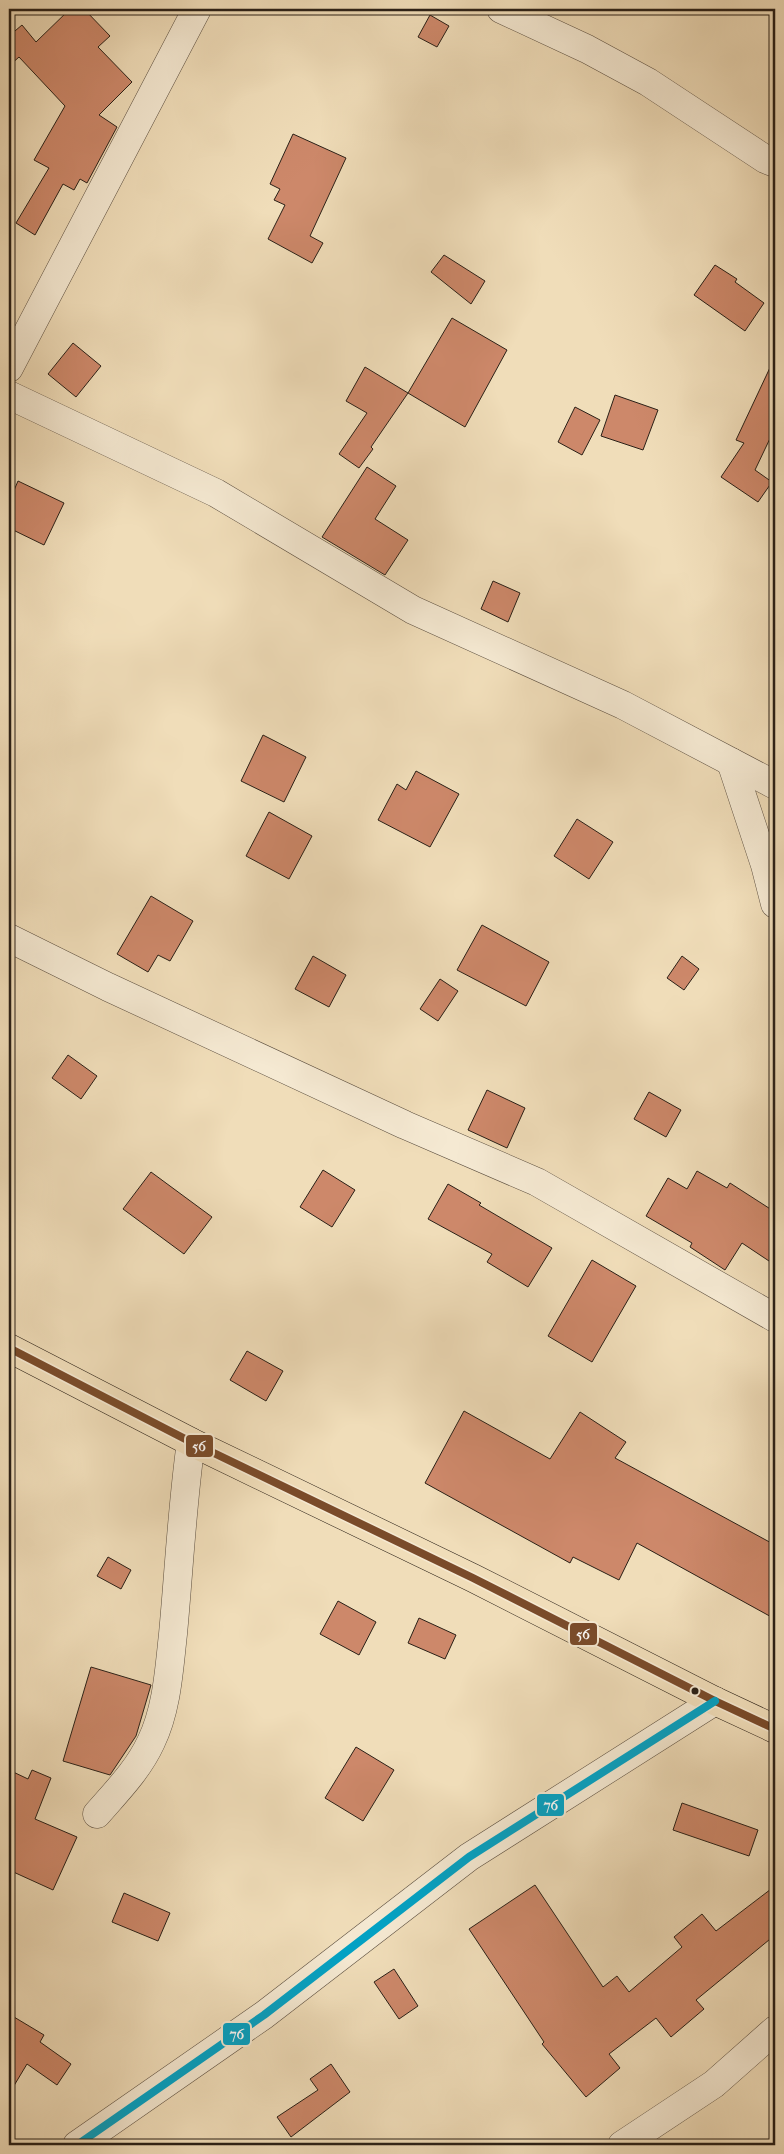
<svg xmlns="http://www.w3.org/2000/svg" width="784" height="2154" font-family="'IM FELL French Canon',serif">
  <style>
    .building { fill: #cd886a; stroke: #2a2017 }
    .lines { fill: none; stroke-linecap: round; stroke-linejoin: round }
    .minor-casing { stroke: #5c4f40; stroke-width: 29 }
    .highway-casing { stroke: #2a2017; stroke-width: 29 }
    .minor { stroke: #f5e9d2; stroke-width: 28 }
    .highway { stroke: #f0ddb9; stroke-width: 28 }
    .bus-1-casing { stroke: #f5e9d2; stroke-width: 11 }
    .bus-2-casing { stroke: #f5e9d2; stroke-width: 11 }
    .bus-1 { stroke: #7a4b2a; stroke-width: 8 }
    .bus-2 { stroke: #02a2c5; stroke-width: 8 }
    .bus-dot { fill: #2a2017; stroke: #f5e9d2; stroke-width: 2 }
    .line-badge { stroke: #f5e9d2; stroke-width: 2 }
    .badge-label { font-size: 14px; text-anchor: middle; font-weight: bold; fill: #fff }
  </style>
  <rect width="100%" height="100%" fill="#f0ddb9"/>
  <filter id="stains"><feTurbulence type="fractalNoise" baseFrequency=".004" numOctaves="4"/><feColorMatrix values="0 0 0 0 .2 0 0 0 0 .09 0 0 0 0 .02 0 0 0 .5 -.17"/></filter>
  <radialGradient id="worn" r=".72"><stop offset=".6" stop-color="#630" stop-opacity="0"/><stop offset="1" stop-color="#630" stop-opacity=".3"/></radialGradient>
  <g class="building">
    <path d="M 70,9 L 84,9 L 110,36 L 98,47 L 132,82 L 99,115 L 117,127 L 87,183 L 80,179 L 74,190 L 63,184 L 35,235 L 16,223 L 49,168 L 34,160 L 65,106 L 19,57 L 9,66 L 9,36 L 22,25 L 36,42 Z"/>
    <path d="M 430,15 L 449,26 L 437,47 L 418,37 Z"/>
    <path d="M 293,134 L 346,158 L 310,236 L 323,243 L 312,263 L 268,239 L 285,205 L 274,200 L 280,189 L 270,184 Z"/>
    <path d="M 444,255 L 485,281 L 471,304 L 431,272 Z"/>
    <path d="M 715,265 L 737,279 L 735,282 L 764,303 L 745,331 L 694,295 Z"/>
    <path d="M 452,318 L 507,350 L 465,427 L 408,393 Z"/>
    <path d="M 73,343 L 101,366 L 76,397 L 48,374 Z"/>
    <path d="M 775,357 L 775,428 L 755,470 L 772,482 L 758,502 L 721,477 L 744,443 L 736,440 Z"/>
    <path d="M 365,367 L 408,393 L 371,447 L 373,449 L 359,468 L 339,454 L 367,413 L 346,401 Z"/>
    <path d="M 615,395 L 658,410 L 643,450 L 601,436 Z"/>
    <path d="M 575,407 L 600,420 L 582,455 L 558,442 Z"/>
    <path d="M 367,467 L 396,486 L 375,519 L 408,540 L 385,575 L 322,537 Z"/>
    <path d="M 18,481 L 64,503 L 44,545 L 9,528 L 9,502 Z"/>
    <path d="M 493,581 L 520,593 L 508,622 L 481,609 Z"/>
    <path d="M 263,735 L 306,757 L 284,802 L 241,781 Z"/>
    <path d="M 416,771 L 459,794 L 430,847 L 378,820 L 397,784 L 406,790 Z"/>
    <path d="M 269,812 L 312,836 L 289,879 L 246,856 Z"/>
    <path d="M 577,819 L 613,842 L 589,879 L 554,856 Z"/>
    <path d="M 151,896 L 193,921 L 170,961 L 158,955 L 148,972 L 117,954 Z"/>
    <path d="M 482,925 L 549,962 L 526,1006 L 457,970 Z"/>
    <path d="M 313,956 L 346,975 L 329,1007 L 295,989 Z"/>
    <path d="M 682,956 L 699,969 L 684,990 L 667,978 Z"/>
    <path d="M 440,979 L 458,991 L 438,1021 L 420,1009 Z"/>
    <path d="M 68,1055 L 97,1076 L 81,1099 L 52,1078 Z"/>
    <path d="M 487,1090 L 525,1108 L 507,1148 L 468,1130 Z"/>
    <path d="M 649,1092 L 681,1110 L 666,1137 L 634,1119 Z"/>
    <path d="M 323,1170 L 355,1190 L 332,1227 L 300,1207 Z"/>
    <path d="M 697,1171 L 727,1188 L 730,1183 L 775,1212 L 775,1265 L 742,1243 L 725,1270 L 690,1247 L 692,1243 L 646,1216 L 668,1178 L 687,1189 Z"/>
    <path d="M 151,1172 L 212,1217 L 184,1254 L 123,1209 Z"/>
    <path d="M 448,1184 L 481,1203 L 479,1205 L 552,1248 L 528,1287 L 487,1262 L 492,1254 L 428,1219 Z"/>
    <path d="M 592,1260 L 636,1286 L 592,1362 L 548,1336 Z"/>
    <path d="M 247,1351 L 283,1371 L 266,1401 L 230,1380 Z"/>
    <path d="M 464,1411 L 550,1459 L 580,1412 L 626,1442 L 615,1458 L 775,1545 L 775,1619 L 637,1543 L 619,1580 L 573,1557 L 570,1563 L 425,1483 Z"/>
    <path d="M 108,1557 L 131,1570 L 121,1589 L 97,1576 Z"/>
    <path d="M 338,1601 L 376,1622 L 359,1655 L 320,1634 Z"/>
    <path d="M 419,1618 L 456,1635 L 445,1659 L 408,1643 Z"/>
    <path d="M 91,1667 L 151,1685 L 136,1736 L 110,1775 L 63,1761 Z"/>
    <path d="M 356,1747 L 394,1770 L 363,1821 L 325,1798 Z"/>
    <path d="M 9,1770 L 28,1779 L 32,1770 L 51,1778 L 35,1819 L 77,1837 L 53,1890 L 9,1870 Z"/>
    <path d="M 682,1803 L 758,1830 L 749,1856 L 673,1830 Z"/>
    <path d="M 535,1885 L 603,1987 L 617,1976 L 629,1992 L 682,1947 L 674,1937 L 702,1914 L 716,1931 L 775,1886 L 775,1935 L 696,2000 L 704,2009 L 671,2037 L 656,2018 L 609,2054 L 620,2068 L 586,2097 L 542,2044 L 544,2042 L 469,1929 Z"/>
    <path d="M 124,1893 L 170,1913 L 158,1941 L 112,1922 Z"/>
    <path d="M 394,1969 L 418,2006 L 399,2019 L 374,1982 Z"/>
    <path d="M 9,2014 L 44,2035 L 40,2042 L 71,2064 L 57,2085 L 27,2064 L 9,2094 Z"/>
    <path d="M 331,2064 L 350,2092 L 291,2137 L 277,2117 L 318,2090 L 310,2079 Z"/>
  </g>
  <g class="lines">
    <defs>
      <g id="minor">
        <path d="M 501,9 L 587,49 L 648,82 L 765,159 L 775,163"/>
        <path d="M 9,368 L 197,9"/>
        <path d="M 9,395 L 216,493 L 413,610 L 623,705 L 775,785"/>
        <path d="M 731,762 L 765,865 L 775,904"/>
        <path d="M 9,938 L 108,987 L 405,1125 L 537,1182 L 775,1318"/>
        <path d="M 97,1814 C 117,1791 138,1770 151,1742 C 167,1709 169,1670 173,1634 C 179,1570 182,1506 191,1442"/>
        <path d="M 77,2145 L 264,2015 L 469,1857 L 715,1701"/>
        <path d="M 622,2145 L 714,2084 L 775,2030"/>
      </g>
      <path id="highway" d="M 9,1348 L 191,1442 L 473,1578 L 715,1701 L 775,1729"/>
    </defs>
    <use href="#minor" class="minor-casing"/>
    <use href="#highway" class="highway-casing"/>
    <use href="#minor" class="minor"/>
    <use href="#highway" class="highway"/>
    <defs>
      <path id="bus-1" d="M 9,1348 L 191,1442 L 473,1578 L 715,1701 L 775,1729"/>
      <path id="bus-2" d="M 77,2145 L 264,2015 L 469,1857 L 715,1701"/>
    </defs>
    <use href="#bus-1" class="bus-1-casing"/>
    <use href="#bus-2" class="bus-2-casing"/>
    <use href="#bus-1" class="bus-1"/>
    <use href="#bus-2" class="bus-2"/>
  </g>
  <circle class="bus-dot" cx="695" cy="1691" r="4.5"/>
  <g class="line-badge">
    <rect x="185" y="1434" width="29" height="24" rx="5" fill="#7a4b2a"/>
    <rect x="569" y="1622" width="29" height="24" rx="5" fill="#7a4b2a"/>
    <rect x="536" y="1793" width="29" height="24" rx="5" fill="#02a2c5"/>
    <rect x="222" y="2022" width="29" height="24" rx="5" fill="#02a2c5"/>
  </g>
  <g class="badge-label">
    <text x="199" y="1451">56</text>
    <text x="583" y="1639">56</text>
    <text x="551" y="1810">76</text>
    <text x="237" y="2039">76</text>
  </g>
  <rect width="784" height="2154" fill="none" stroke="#f0ddb9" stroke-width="30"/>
  <rect x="10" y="10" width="764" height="2134" fill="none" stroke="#2a2017" stroke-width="2.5"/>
  <rect x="15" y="15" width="754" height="2124" fill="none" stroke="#2a2017"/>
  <rect width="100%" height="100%" filter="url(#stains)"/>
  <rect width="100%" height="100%" fill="url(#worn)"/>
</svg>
